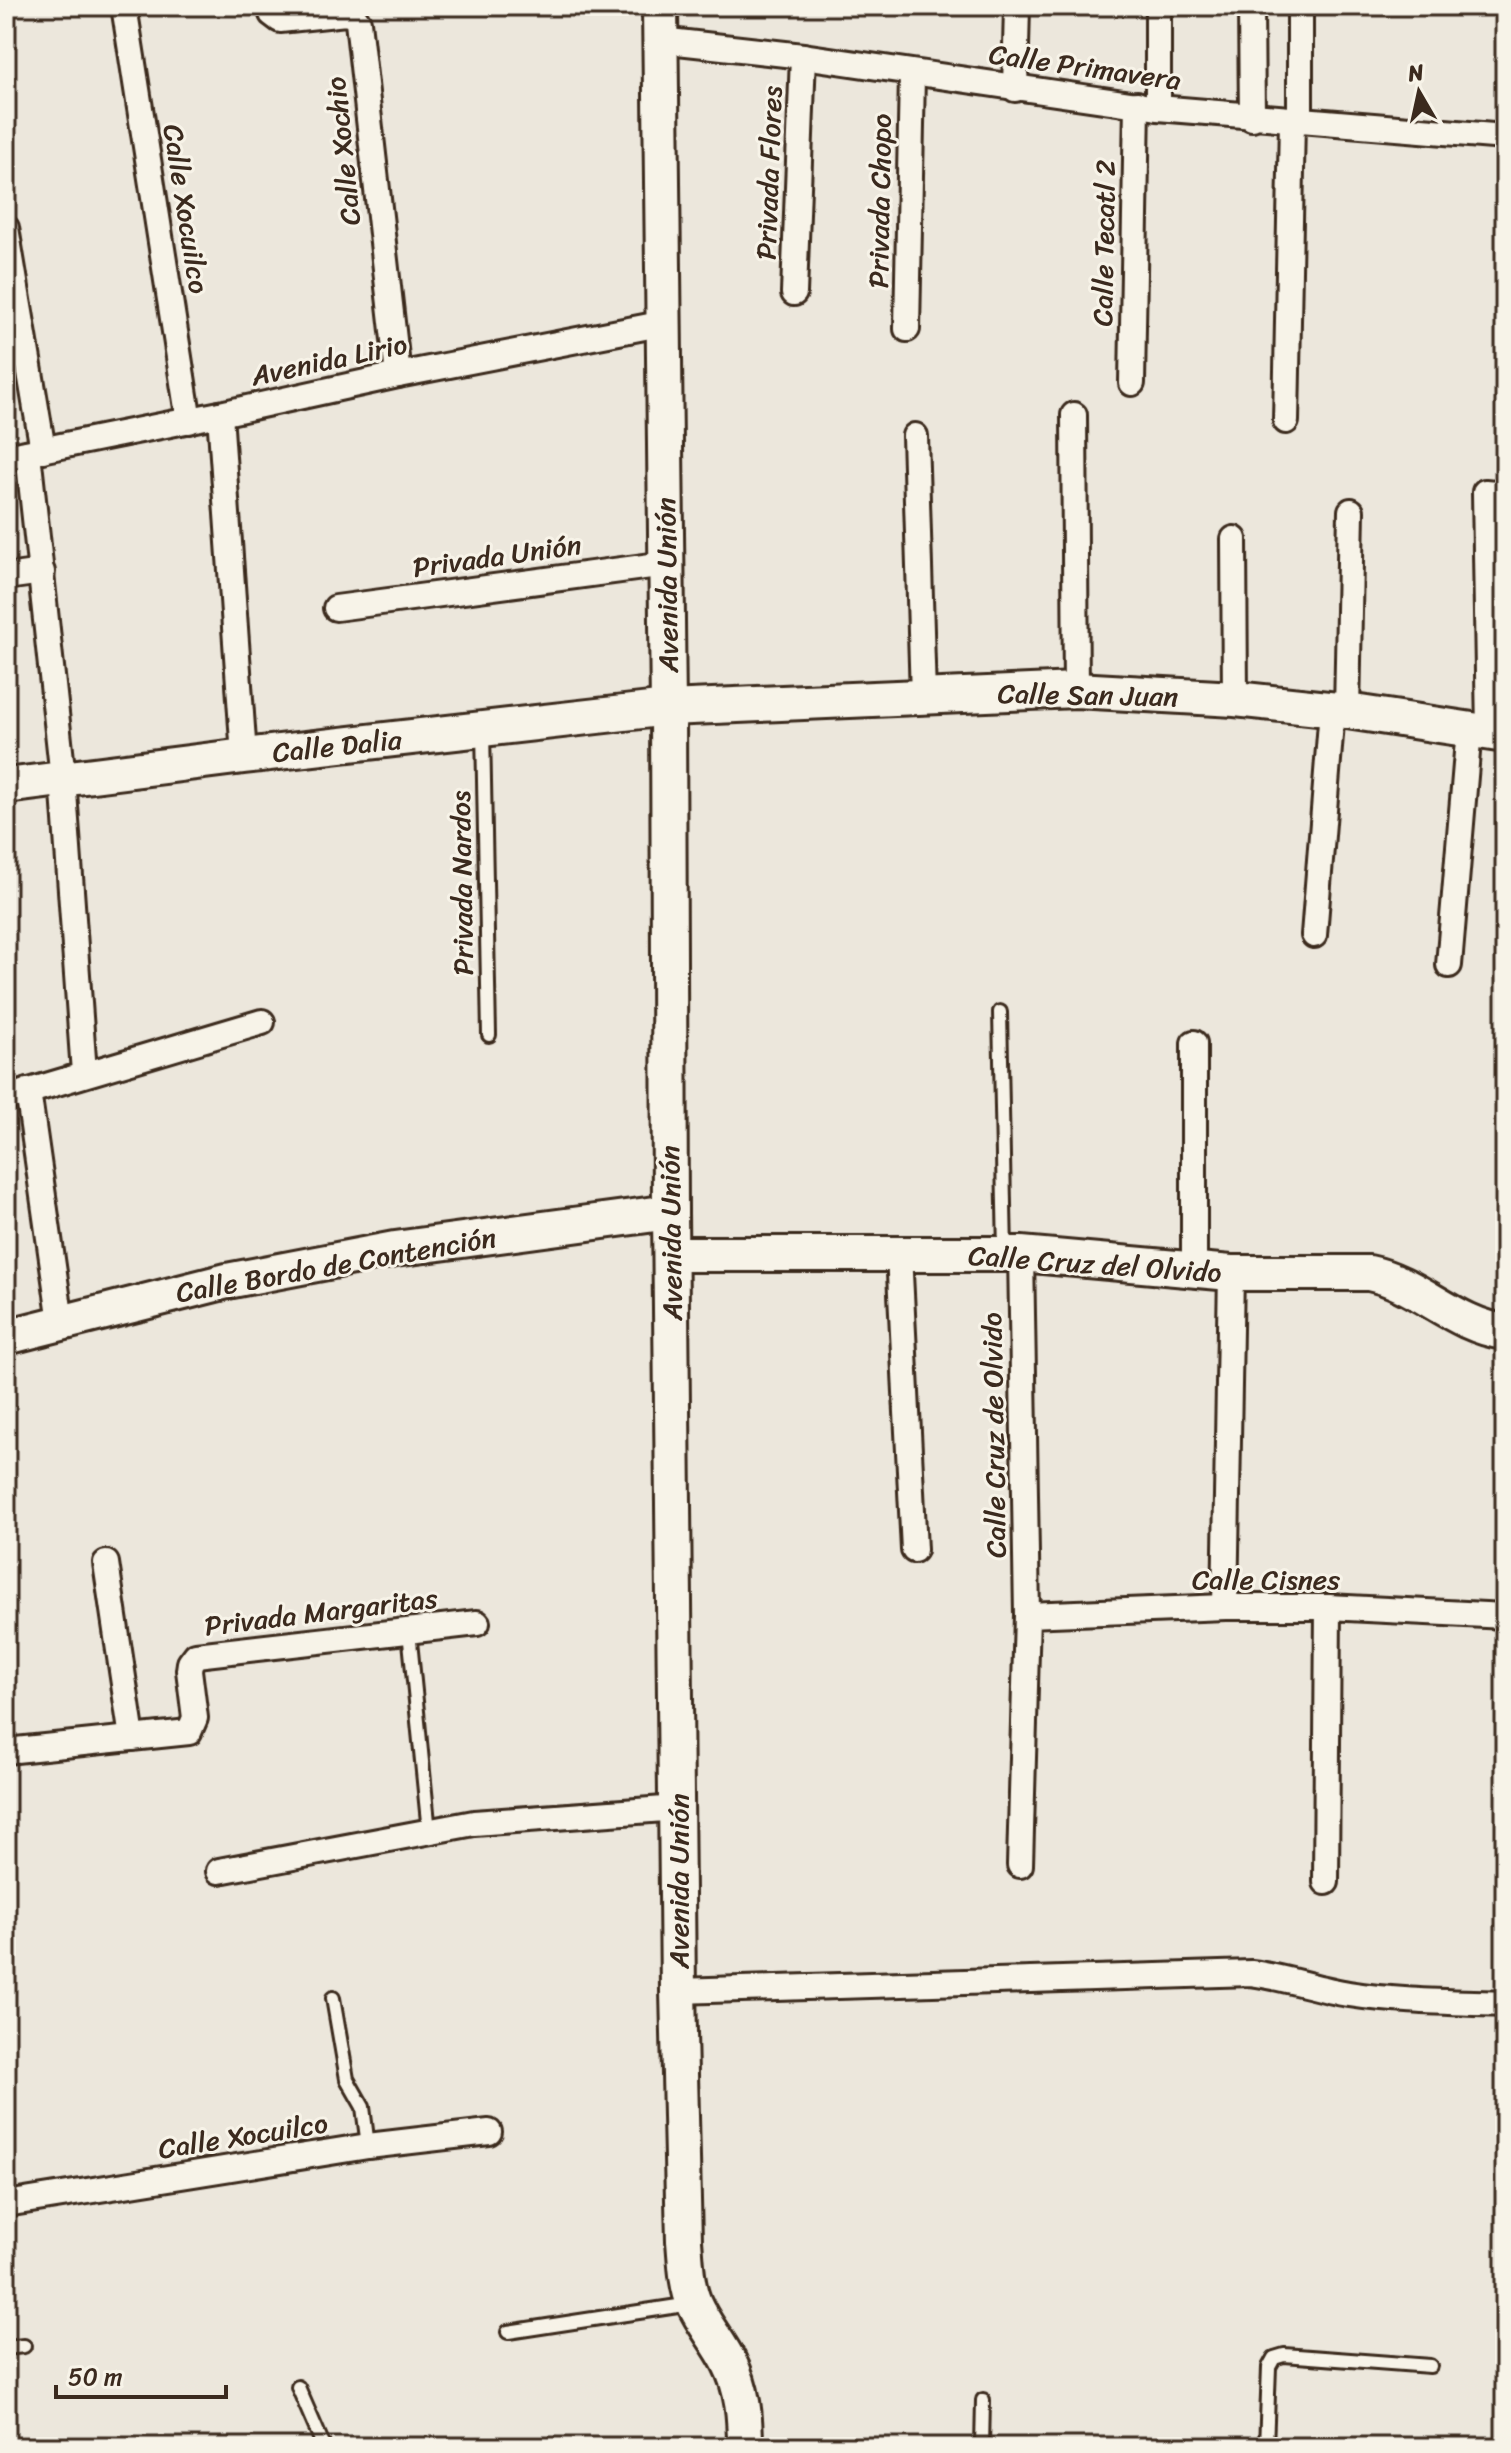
<svg xmlns="http://www.w3.org/2000/svg" width="1511" height="2453" font-family="Sriracha,sans-serif">
  <style>
    .lines { fill: none; stroke-linecap: round; stroke-linejoin: round }
    .lane-casing { stroke: #3b2a1e; stroke-width: 18 }
    .street-casing { stroke: #3b2a1e; stroke-width: 30 }
    .secondary-casing { stroke: #3b2a1e; stroke-width: 40 }
    .lane { stroke: #f7f3e8; stroke-width: 12 }
    .street { stroke: #f7f3e8; stroke-width: 24 }
    .secondary { stroke: #f7f3e8; stroke-width: 34 }
    .labels { text-anchor: middle; dominant-baseline: central; stroke-width: 6; stroke-linejoin: round; paint-order: stroke }
    .street-label { font-size: 28px; fill: #3b2a1e; stroke: #f7f3e8 }
  </style>
  <rect width="100%" height="100%" fill="#ece7dc"/>
  <filter id="ink" filterUnits="userSpaceOnUse"><feTurbulence type="fractalNoise" baseFrequency=".0125" numOctaves="2"/><feDisplacementMap in="SourceGraphic" scale="16" xChannelSelector="R" yChannelSelector="G"/><feConvolveMatrix kernelMatrix="1 2 1 2 8 2 1 2 1" color-interpolation-filters="sRGB"/></filter>
  <g filter="url(#ink)">
    <g class="lines">
      <defs>
        <g id="lane">
          <path d="M 483,730 L 489,1035"/>
          <path d="M 1000,1012 L 1005,1252"/>
          <path d="M 409,1631 L 429,1832"/>
          <path d="M 333,1998 L 347,2079 L 363,2107 L 368,2146"/>
          <path d="M 508,2332 L 691,2304"/>
          <path d="M 6,2348 L 24,2346"/>
          <path d="M 298,2387 L 324,2447"/>
          <path d="M 982,2447 L 983,2400"/>
          <path d="M 1266,2447 L 1269,2367 L 1274,2358 L 1284,2355 L 1430,2366"/>
        </g>
        <g id="street">
          <path d="M 124,6 L 189,421"/>
          <path d="M 270,6 L 272,14 L 280,20 L 346,13 L 354,16 L 358,22 L 398,375"/>
          <path d="M 1158,6 L 1158,108"/>
          <path d="M 1251,6 L 1252,118"/>
          <path d="M 660,40 L 803,56 L 1158,108 L 1505,137"/>
          <path d="M 1015,89 L 1017,6"/>
          <path d="M 1300,121 L 1300,6"/>
          <path d="M 6,228 L 43,450"/>
          <path d="M 794,293 L 803,56"/>
          <path d="M 907,329 L 912,74"/>
          <path d="M 1132,383 L 1137,104"/>
          <path d="M 220,414 L 244,756"/>
          <path d="M 1074,415 L 1076,690"/>
          <path d="M 1286,421 L 1292,121"/>
          <path d="M 915,436 L 923,696"/>
          <path d="M 28,453 L 63,778 L 84,1073"/>
          <path d="M 6,457 L 220,414 L 398,375 L 665,323"/>
          <path d="M 1234,539 L 1235,699"/>
          <path d="M 6,577 L 42,572"/>
          <path d="M 336,608 L 666,564"/>
          <path d="M 1347,711 L 1351,511"/>
          <path d="M 1489,732 L 1485,492 L 1505,494"/>
          <path d="M 1314,935 L 1332,710"/>
          <path d="M 1449,965 L 1469,729"/>
          <path d="M 28,1091 L 61,1322"/>
          <path d="M 6,1098 L 262,1022"/>
          <path d="M 899,1254 L 914,1550"/>
          <path d="M 1194,1271 L 1194,1043"/>
          <path d="M 106,1563 L 132,1738"/>
          <path d="M 1225,1607 L 1231,1273"/>
          <path d="M 1027,1615 L 1225,1607 L 1328,1607 L 1505,1616"/>
          <path d="M 6,1751 L 189,1732 L 195,1718 L 189,1670 L 190,1663 L 196,1655 L 477,1623"/>
          <path d="M 1020,1865 L 1027,1615 L 1021,1254"/>
          <path d="M 219,1871 L 474,1823 L 678,1808"/>
          <path d="M 1326,1882 L 1328,1607"/>
          <path d="M 678,1991 L 1251,1973 C 1285,1977 1316,1989 1349,1994 C 1400,2002 1453,2002 1505,2004"/>
          <path d="M 6,2204 L 368,2146 L 489,2132"/>
        </g>
        <g id="secondary">
          <path d="M 660,6 L 668,708 L 670,1212 L 678,1991 L 684,2241 C 686,2262 686,2284 694,2303 C 703,2324 719,2342 729,2362 C 743,2389 745,2417 745,2447"/>
          <path d="M 6,786 L 244,756 L 668,708 L 1076,690 L 1235,699 L 1347,711 L 1505,735"/>
          <path d="M 671,1254 L 1021,1254 L 1231,1273 L 1369,1273 C 1419,1283 1453,1325 1505,1332"/>
          <path d="M 6,1337 L 227,1281 L 395,1249 L 670,1212"/>
        </g>
      </defs>
      <use href="#lane" class="lane-casing"/>
      <use href="#street" class="street-casing"/>
      <use href="#secondary" class="secondary-casing"/>
      <use href="#lane" class="lane"/>
      <use href="#street" class="street"/>
      <use href="#secondary" class="secondary"/>
    </g>
  </g>
  <g class="labels">
    <g class="street-label">
      <text transform="translate(1085 67) rotate(8)">Calle Primavera</text>
      <text transform="translate(343 151) rotate(-96)">Calle Xochio</text>
      <text transform="translate(769 173) rotate(-88)">Privada Flores</text>
      <text transform="translate(880 201) rotate(-89)">Privada Chopo</text>
      <text transform="translate(186 209) rotate(81)">Calle Xocuilco</text>
      <text transform="translate(1104 243) rotate(-89)">Calle Tecatl 2</text>
      <text transform="translate(329 360) rotate(-12)">Avenida Lirio</text>
      <text transform="translate(497 556) rotate(-8)">Privada Unión</text>
      <text transform="translate(667 585) rotate(-91)">Avenida Unión</text>
      <text transform="translate(1088 695) rotate(1)">Calle San Juan</text>
      <text transform="translate(337 746) rotate(-6)">Calle Dalia</text>
      <text transform="translate(462 883) rotate(-91)">Privada Nardos</text>
      <text transform="translate(671 1233) rotate(-91)">Avenida Unión</text>
      <text transform="translate(1095 1264) rotate(4)">Calle Cruz del Olvido</text>
      <text transform="translate(336 1265) rotate(-10)">Calle Bordo de Contención</text>
      <text transform="translate(994 1435) rotate(-91)">Calle Cruz de Olvido</text>
      <text x="1266" y="1579">Calle Cisnes</text>
      <text transform="translate(321 1612) rotate(-7)">Privada Margaritas</text>
      <text transform="translate(678 1881) rotate(-90)">Avenida Unión</text>
      <text transform="translate(243 2136) rotate(-9)">Calle Xocuilco</text>
    </g>
  </g>
  <rect width="1511" height="2453" fill="none" stroke="#f7f3e8" stroke-width="32"/>
  <rect x="16" y="16" width="1479" height="2421" fill="none" stroke="#3b2a1e" stroke-width="3" filter="url(#ink)"/>
  <g transform="translate(1419 92) rotate(351)" stroke="#f7f3e8" stroke-width="6" paint-order="stroke">
  <path d="M0-6L14 30L0 20L-14 30Z" fill="#3b2a1e"/>
  <text y="-12" font-size="22" font-weight="bold" text-anchor="middle" fill="#3b2a1e">N</text>
  </g>
  <path d="M56 2385v12h170v-12" fill="none" stroke="#3b2a1e" stroke-width="4"/>
  <text x="68" y="2385" font-size="24" fill="#3b2a1e" stroke="#f7f3e8" stroke-width="6" paint-order="stroke">50 m</text>
</svg>
